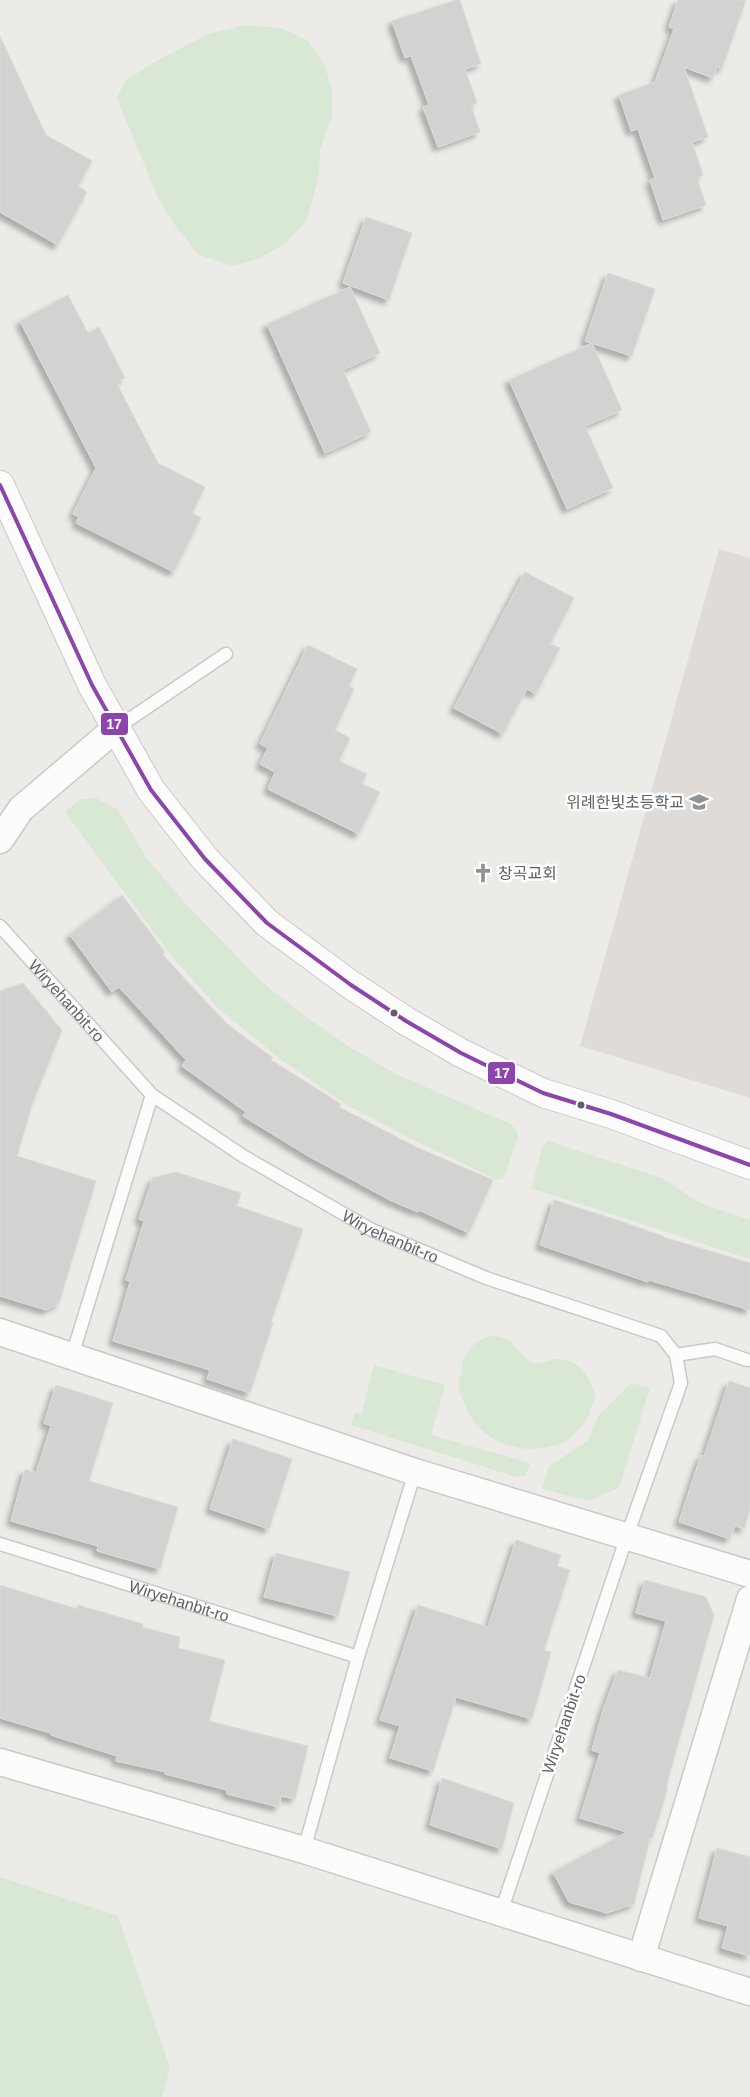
<svg xmlns="http://www.w3.org/2000/svg" width="750" height="2097" font-family="Helvetica,'Noto Sans KR',sans-serif">
  <style>
    .education { fill: #dfdbd8 }
    .green { fill: #d9e8d4 }
    .building { fill: #d4d2d1; stroke: #dcdad8; filter: url(#shadow) }
    .lines { fill: none; stroke-linecap: round; stroke-linejoin: round }
    .service-casing { stroke: #c9c9c8; stroke-width: 15 }
    .minor-casing { stroke: #c9c9c8; stroke-width: 29 }
    .tertiary-casing { stroke: #c9c9c8; stroke-width: 30 }
    .service { stroke: #fcfcfc; stroke-width: 12 }
    .minor { stroke: #fcfcfc; stroke-width: 26 }
    .tertiary { stroke: #fcfcfc; stroke-width: 28 }
    .bus-1-casing { stroke: #fff; stroke-width: 8 }
    .bus-1 { stroke: #8e44ad; stroke-width: 4 }
    .bus-dot { fill: #5e6266; stroke: #fff; stroke-width: 2 }
    .labels { text-anchor: middle; dominant-baseline: central; stroke-width: 5; stroke-linejoin: round; paint-order: stroke }
    .poi-label { font-size: 16px; fill: #5e6266; stroke: #fff; text-anchor: end }
    .street-label { font-size: 16px; fill: #5e6266; stroke: #fff }
    .line-badge { stroke: #fff; stroke-width: 2 }
    .badge-label { font-size: 14px; text-anchor: middle; font-weight: bold; fill: #fff }
  </style>
  <defs>
    <filter id="shadow"><feDropShadow dx="-4.5" dy="4.5" stdDeviation="2.5" flood-color="#0004"/></filter>
  </defs>
  <rect width="100%" height="100%" fill="#edebe8"/>
  <path class="education" d="M 719,549 L 750,558 L 750,1098 L 580,1046 Z"/>
  <g class="green">
    <path d="M 245,25 L 281,28 L 307,40 L 324,64 L 332,90 L 332,116 L 320,150 L 319,175 L 312,202 L 307,221 L 286,243 L 258,259 L 233,266 L 199,255 L 176,227 L 158,198 L 117,98 L 125,81 L 158,60 L 208,34 Z"/>
    <path d="M 96,798 L 118,810 L 146,857 L 185,903 L 262,982 L 305,1016 L 351,1048 L 398,1075 L 511,1124 L 517,1131 L 518,1138 L 503,1179 L 497,1180 L 414,1140 L 347,1105 L 279,1058 L 219,1009 L 172,957 L 65,812 L 80,799 Z"/>
    <path d="M 548,1141 L 662,1178 L 702,1204 L 750,1220 L 750,1259 L 531,1188 L 543,1146 Z"/>
    <path d="M 490,1336 C 516,1336 512,1349 530,1361 C 537,1367 548,1360 556,1359 C 579,1358 592,1379 596,1399 L 590,1409 L 590,1414 C 583,1424 575,1437 564,1442 C 527,1459 479,1444 465,1405 C 461,1397 457,1388 459,1379 C 459,1377 462,1375 462,1372 C 463,1370 461,1367 462,1365 C 465,1350 476,1340 490,1336 Z"/>
    <path d="M 374,1365 L 445,1385 L 431,1435 L 530,1463 L 526,1475 L 516,1477 L 351,1425 L 355,1412 L 361,1415 Z"/>
    <path d="M 631,1383 L 650,1388 L 619,1488 L 588,1501 L 542,1489 L 549,1466 L 589,1440 L 598,1416 Z"/>
    <path d="M 0,1877 L 118,1916 L 170,2068 L 162,2097 L 0,2097 Z"/>
  </g>
  <g class="building">
    <path d="M 456,0 L 460,0 L 481,64 L 465,69 L 477,103 L 471,105 L 480,132 L 438,147 L 423,107 L 429,105 L 411,56 L 405,58 L 392,21 Z"/>
    <path d="M 678,0 L 746,0 L 722,69 L 717,67 L 713,78 L 684,67 L 708,137 L 692,142 L 703,175 L 697,178 L 706,205 L 663,220 L 650,180 L 655,178 L 638,129 L 631,131 L 619,95 L 655,82 L 674,29 L 669,27 Z"/>
    <path d="M 0,36 L 46,135 L 92,161 L 78,186 L 87,192 L 58,245 L 0,212 Z"/>
    <path d="M 366,217 L 412,233 L 389,300 L 343,283 Z"/>
    <path d="M 608,273 L 655,289 L 632,356 L 585,341 Z"/>
    <path d="M 350,287 L 380,353 L 343,370 L 371,432 L 325,453 L 267,324 Z"/>
    <path d="M 68,295 L 88,333 L 99,327 L 125,378 L 116,382 L 158,463 L 205,487 L 192,513 L 201,518 L 174,572 L 76,523 L 79,517 L 73,514 L 96,468 L 20,321 Z"/>
    <path d="M 592,343 L 622,410 L 585,426 L 613,488 L 567,509 L 509,380 Z"/>
    <path d="M 525,572 L 574,598 L 550,644 L 560,648 L 536,694 L 527,689 L 503,734 L 454,708 Z"/>
    <path d="M 308,645 L 357,669 L 349,686 L 354,689 L 335,730 L 350,738 L 339,761 L 367,774 L 362,784 L 380,792 L 359,834 L 268,789 L 275,772 L 260,764 L 268,748 L 260,744 Z"/>
    <path d="M 122,895 L 165,952 L 162,954 L 227,1024 L 273,1058 L 271,1060 L 341,1104 L 339,1107 L 416,1147 L 493,1180 L 469,1233 L 419,1210 L 418,1212 L 392,1201 L 310,1157 L 243,1116 L 246,1112 L 182,1066 L 186,1060 L 119,987 L 112,992 L 70,935 Z"/>
    <path d="M 23,983 L 62,1030 L 32,1105 L 17,1156 L 96,1181 L 59,1303 L 46,1310 L 0,1296 L 0,991 Z"/>
    <path d="M 176,1172 L 241,1193 L 237,1206 L 303,1229 L 271,1322 L 273,1323 L 250,1393 L 207,1379 L 210,1370 L 113,1341 L 130,1282 L 126,1280 L 144,1221 L 139,1219 L 153,1178 Z"/>
    <path d="M 554,1200 L 614,1219 L 663,1236 L 663,1237 L 750,1263 L 750,1310 L 649,1280 L 648,1282 L 540,1245 Z"/>
    <path d="M 729,1381 L 750,1388 L 750,1509 L 744,1529 L 735,1526 L 730,1539 L 679,1522 L 701,1455 L 704,1456 Z"/>
    <path d="M 56,1385 L 113,1403 L 89,1481 L 178,1507 L 160,1569 L 97,1551 L 98,1546 L 11,1521 L 25,1469 L 36,1473 L 51,1426 L 44,1423 Z"/>
    <path d="M 233,1439 L 292,1459 L 269,1529 L 210,1509 Z"/>
    <path d="M 516,1540 L 561,1555 L 557,1566 L 570,1570 L 544,1650 L 551,1652 L 532,1719 L 456,1697 L 433,1771 L 390,1758 L 400,1726 L 380,1720 L 418,1605 L 488,1627 Z"/>
    <path d="M 276,1553 L 350,1572 L 338,1616 L 264,1597 Z"/>
    <path d="M 645,1580 L 706,1597 L 714,1615 L 666,1787 L 668,1788 L 652,1839 L 650,1838 L 634,1904 L 607,1913 L 569,1902 L 553,1872 L 627,1832 L 580,1818 L 600,1753 L 592,1750 L 603,1710 L 618,1670 L 650,1678 L 666,1621 L 636,1613 Z"/>
    <path d="M 0,1585 L 77,1609 L 78,1605 L 143,1624 L 142,1627 L 180,1637 L 178,1648 L 225,1660 L 209,1721 L 308,1746 L 295,1799 L 281,1796 L 279,1807 L 227,1794 L 227,1790 L 165,1774 L 166,1772 L 116,1761 L 117,1756 L 51,1735 L 51,1733 L 0,1718 Z"/>
    <path d="M 442,1778 L 514,1803 L 502,1849 L 430,1825 Z"/>
    <path d="M 717,1848 L 750,1857 L 750,1956 L 722,1948 L 728,1926 L 699,1918 Z"/>
  </g>
  <g class="lines">
    <defs>
      <g id="service">
        <path d="M 115,729 L 226,654"/>
        <path id="s1" d="M 0,926 L 152,1095 L 243,1156 L 370,1229 L 486,1278 L 661,1336 L 676,1355 L 681,1383 L 627,1536 L 501,1912"/>
        <path d="M 676,1355 L 715,1349 L 747,1360"/>
        <path d="M 72,1356 L 152,1095"/>
        <path id="s2" d="M 0,1544 L 358,1657"/>
        <path d="M 304,1850 L 358,1657 L 415,1472"/>
      </g>
      <g id="minor">
        <path d="M 0,840 L 21,809 L 115,729"/>
        <path d="M 0,1332 L 415,1472 L 750,1574"/>
        <path d="M 0,1762 L 304,1850 L 750,1992"/>
        <path d="M 641,1958 L 750,1599"/>
      </g>
      <path id="tertiary" d="M 0,485 L 92,685 L 151,790 L 205,859 L 267,923 L 351,985 L 406,1021 L 461,1053 L 543,1093 L 611,1114 L 750,1165"/>
    </defs>
    <use href="#service" class="service-casing"/>
    <use href="#minor" class="minor-casing"/>
    <use href="#tertiary" class="tertiary-casing"/>
    <use href="#service" class="service"/>
    <use href="#minor" class="minor"/>
    <use href="#tertiary" class="tertiary"/>
    <defs>
      <path id="bus-1" d="M 0,485 L 92,685 L 151,790 L 205,859 L 267,923 L 351,985 L 406,1021 L 461,1053 L 543,1093 L 611,1114 L 750,1165"/>
    </defs>
    <use href="#bus-1" class="bus-1-casing"/>
    <use href="#bus-1" class="bus-1"/>
  </g>
  <defs>
    <symbol id="school-bare" viewBox="-9 -9 18 18"><path d="M0-5L7-2L0 1L-7-2ZM-4 1L0 2.5L4 1V4Q0 6-4 4Z" fill="#909294" stroke="#fff" stroke-width="2.5" paint-order="stroke"/></symbol>
    <symbol id="church-bare" viewBox="-9 -9 18 18"><path d="M-1.2-6h2.4v3.5h3.3v2.4h-3.3V6h-2.4V-.1h-3.3v-2.4h3.3Z" fill="#909294" stroke="#fff" stroke-width="2.5" paint-order="stroke"/></symbol>
  </defs>
  <g fill-rule="evenodd">
    <use href="#school-bare" x="685" y="788" width="28" height="28"/>
    <use href="#church-bare" x="469" y="859" width="28" height="28"/>
  </g>
  <g class="bus-dot">
    <circle cx="394" cy="1013" r="4.5"/>
    <circle cx="581" cy="1105" r="4.5"/>
  </g>
  <g class="labels">
    <g class="poi-label">
      <text x="684" y="802">위례한빛초등학교</text>
      <text x="498" y="873" text-anchor="start">창곡교회</text>
    </g>
    <g class="street-label">
      <text stroke="none"><textPath href="#s1" startOffset="100">Wiryehanbit-ro</textPath></text>
      <text stroke="none"><textPath href="#s1" startOffset="505">Wiryehanbit-ro</textPath></text>
      <text stroke="none"><textPath href="#s2" startOffset="188">Wiryehanbit-ro</textPath></text>
      <text transform="translate(564 1724) rotate(-71)">Wiryehanbit-ro</text>
    </g>
  </g>
  <g class="line-badge">
    <rect x="100" y="712" width="29" height="24" rx="5" fill="#8e44ad"/>
    <rect x="487" y="1061" width="29" height="24" rx="5" fill="#8e44ad"/>
  </g>
  <g class="badge-label">
    <text x="114" y="729">17</text>
    <text x="502" y="1078">17</text>
  </g>
</svg>
